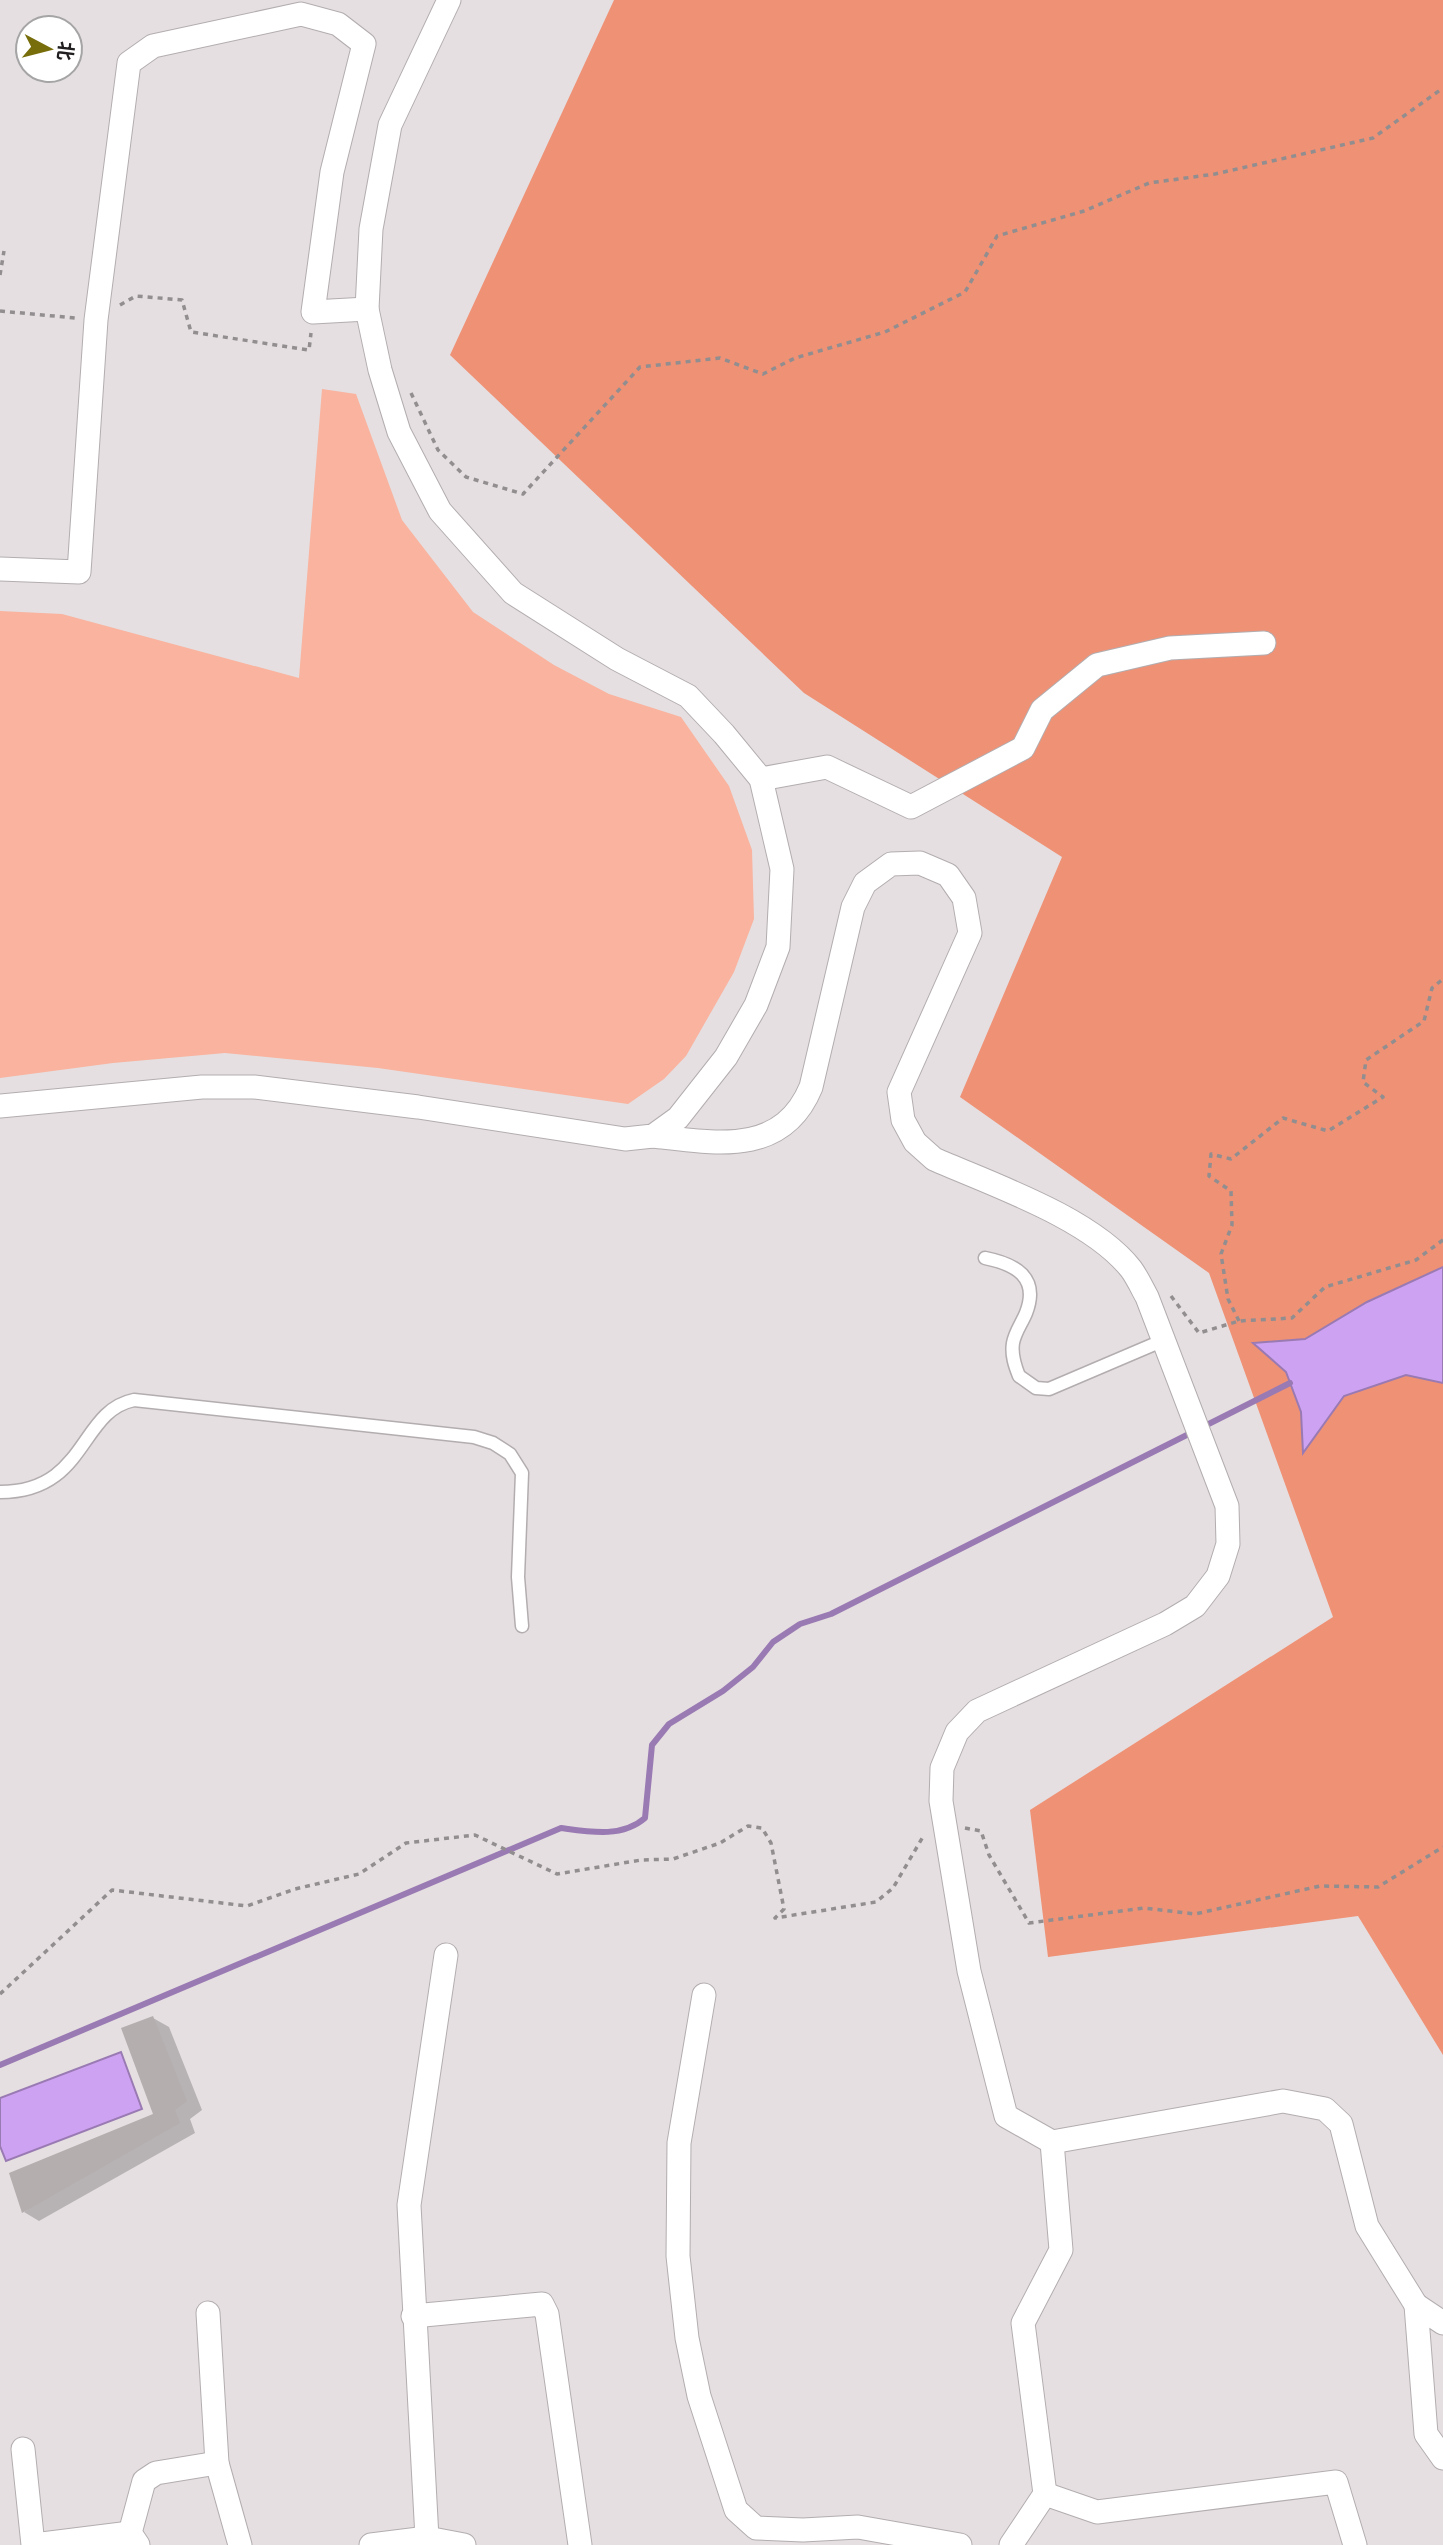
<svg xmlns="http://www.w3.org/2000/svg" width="1443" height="2545" font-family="'Public Sans','Noto Sans SC',sans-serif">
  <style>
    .green { fill: #f9b39e }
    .forest { fill: #ef9175 }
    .water { fill: #cea2f2; stroke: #9a7ab3; stroke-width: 2 }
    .shadow { fill: #0003 }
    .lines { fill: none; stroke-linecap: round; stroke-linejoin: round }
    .stream { stroke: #9a7ab3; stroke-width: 6 }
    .building { fill: #b4aeae }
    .lane-casing { stroke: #b3adaf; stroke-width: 15 }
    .street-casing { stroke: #b3adaf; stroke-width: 25 }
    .path { stroke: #928e90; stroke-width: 3.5; stroke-dasharray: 5 5; stroke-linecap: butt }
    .lane { stroke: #fff; stroke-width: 12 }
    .street { stroke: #fff; stroke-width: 23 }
  </style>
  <rect width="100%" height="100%" fill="#e5dfe1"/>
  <path class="green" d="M 322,389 L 356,394 L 402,520 L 473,612 L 554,665 L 609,694 L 681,717 L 729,786 L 752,850 L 754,919 L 734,972 L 686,1056 L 664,1079 L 628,1104 L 378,1068 L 225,1053 L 113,1063 L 0,1078 L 0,611 L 62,614 L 299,678 Z"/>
  <path class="forest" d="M 614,0 L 1443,0 L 1443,2055 L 1358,1916 L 1048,1957 L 1030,1810 L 1333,1617 L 1209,1273 L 960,1097 L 1062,857 L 804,693 L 450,355 Z"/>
  <g class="water">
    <path d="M 1443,1267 L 1443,1383 L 1406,1375 L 1344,1396 L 1303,1453 L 1301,1412 L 1286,1372 L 1253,1343 L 1305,1339 L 1367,1302 Z"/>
    <path d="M 121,2052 L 142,2109 L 6,2161 L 0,2146 L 0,2098 Z"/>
  </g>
  <path class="shadow" d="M 153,2018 L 169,2027 L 202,2110 L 190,2119 L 195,2133 L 39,2221 L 24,2212 L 155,2115 Z"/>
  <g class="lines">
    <path class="stream" d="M 0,2065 L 561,1828 C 590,1832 622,1838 645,1818 L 652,1745 L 669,1724 L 723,1691 L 753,1667 L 773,1642 L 800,1624 L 831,1614 L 1290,1383"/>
  </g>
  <path class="building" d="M 153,2016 L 187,2101 L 175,2110 L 180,2123 L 22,2213 L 9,2173 L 153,2114 L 121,2028 Z"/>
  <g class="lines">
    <defs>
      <g id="lane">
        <path d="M 985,1258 C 1015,1264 1040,1277 1026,1313 C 1022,1323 1015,1332 1013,1343 C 1011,1355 1015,1366 1019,1376 L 1036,1388 L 1049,1389 L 1164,1340"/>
        <path d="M 0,1492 C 87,1492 79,1411 134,1400 L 474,1437 L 493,1443 L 510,1454 L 522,1473 L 518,1577 L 522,1626"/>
      </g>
      <g id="street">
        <path d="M 0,569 L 79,572 L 96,320 L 129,63 L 153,46 L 301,14 L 338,24 L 364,44 L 332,172 L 313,312 L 367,309"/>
        <path d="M 761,779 L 827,767 L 911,807 L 1023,748 L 1042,710 L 1097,665 L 1170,648 L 1264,643"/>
        <path d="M 0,1106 L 202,1087 L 254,1087 L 418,1107 L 625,1139 L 653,1136 L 678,1118 L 726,1057 L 756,1005 L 778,947 L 782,869 L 761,779 L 724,734 L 688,696 L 617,659 L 513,593 L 440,511 L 399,432 L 380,370 L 367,309 L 371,229 L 390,125 L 449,0"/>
        <path d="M 653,1136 C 715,1143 782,1157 811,1087 L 853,907 L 865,883 L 891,864 L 920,863 L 948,875 L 964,898 L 970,933 L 899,1092 L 903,1120 L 915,1142 L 934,1159 C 993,1185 1091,1218 1131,1269 C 1137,1277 1142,1288 1147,1297 L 1227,1506 L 1228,1544 L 1218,1576 L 1195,1606 L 1165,1624 L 977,1711 L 957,1732 L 942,1768 L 941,1801 L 969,1971 L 1006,2116 L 1052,2142 L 1283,2101 L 1325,2109 L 1341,2124 L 1367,2226 L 1416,2305"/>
        <path d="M 704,1995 L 679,2143 L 678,2256 L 687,2338 L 699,2396 L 736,2510 L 756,2528 L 803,2530 L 858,2527 L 960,2545"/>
        <path d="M 208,2313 L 217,2463 L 240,2545"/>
        <path d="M 413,2316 L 542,2304 L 547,2314 L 580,2545"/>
        <path d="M 1443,2323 L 1416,2305 L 1426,2434 L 1443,2458"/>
        <path d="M 23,2449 L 33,2545"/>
        <path d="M 1045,2494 L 1023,2323 L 1061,2250 L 1052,2142"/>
        <path d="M 427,2538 L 409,2205 L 446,1955"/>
        <path d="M 34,2545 L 130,2533"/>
        <path d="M 138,2545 L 130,2533 L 144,2481 L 156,2473 L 217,2463"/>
        <path d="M 371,2545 L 427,2538 L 464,2545"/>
        <path d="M 1011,2545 L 1045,2494 L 1097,2512 L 1336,2482 L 1355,2545"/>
      </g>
    </defs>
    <use href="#lane" class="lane-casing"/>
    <use href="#street" class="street-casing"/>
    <g class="path">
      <path d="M 0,275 L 4,251"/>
      <path d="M 120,305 L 136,296 L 182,300 L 191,332 L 309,350 L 311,333"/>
      <path d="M 0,311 L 75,318"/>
      <path d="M 411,393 L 438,450 L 466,477 L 523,494 L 640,367 L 720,358 L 763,374 L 795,358 L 885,332 L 965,292 L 997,236 L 1084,211 L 1149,183 L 1215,174 L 1373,138 L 1443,88"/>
      <path d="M 1171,1296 L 1199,1333 L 1239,1321 L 1292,1318 L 1325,1287 L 1416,1260 L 1443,1240"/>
      <path d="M 1239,1321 L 1228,1299 L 1221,1254 L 1232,1225 L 1231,1191 L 1209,1176 L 1211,1154 L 1231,1159 L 1283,1118 L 1328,1131 L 1383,1097 L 1363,1082 L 1366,1060 L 1424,1021 L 1432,988 L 1443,979"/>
      <path d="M 965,1828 L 981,1831 L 989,1855 L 1029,1923 L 1144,1908 L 1195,1914 L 1320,1886 L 1378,1887 L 1443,1847"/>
      <path d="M 0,1994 L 112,1890 L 247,1906 L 295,1889 L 359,1874 L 406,1843 L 475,1835 L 557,1874 L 641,1860 L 673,1859 L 720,1843 L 748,1826 L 762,1828 L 771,1843 L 784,1909 L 775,1918 L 876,1902 L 893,1888 L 924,1835"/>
    </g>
    <use href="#lane" class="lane"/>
    <use href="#street" class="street"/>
  </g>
  <g transform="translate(49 49) rotate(97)"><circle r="33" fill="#ffffff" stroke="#a6a5a5" stroke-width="2"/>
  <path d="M0-5L12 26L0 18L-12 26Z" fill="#776e0b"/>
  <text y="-10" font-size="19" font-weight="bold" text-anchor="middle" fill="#201e1f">北</text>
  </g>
</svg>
